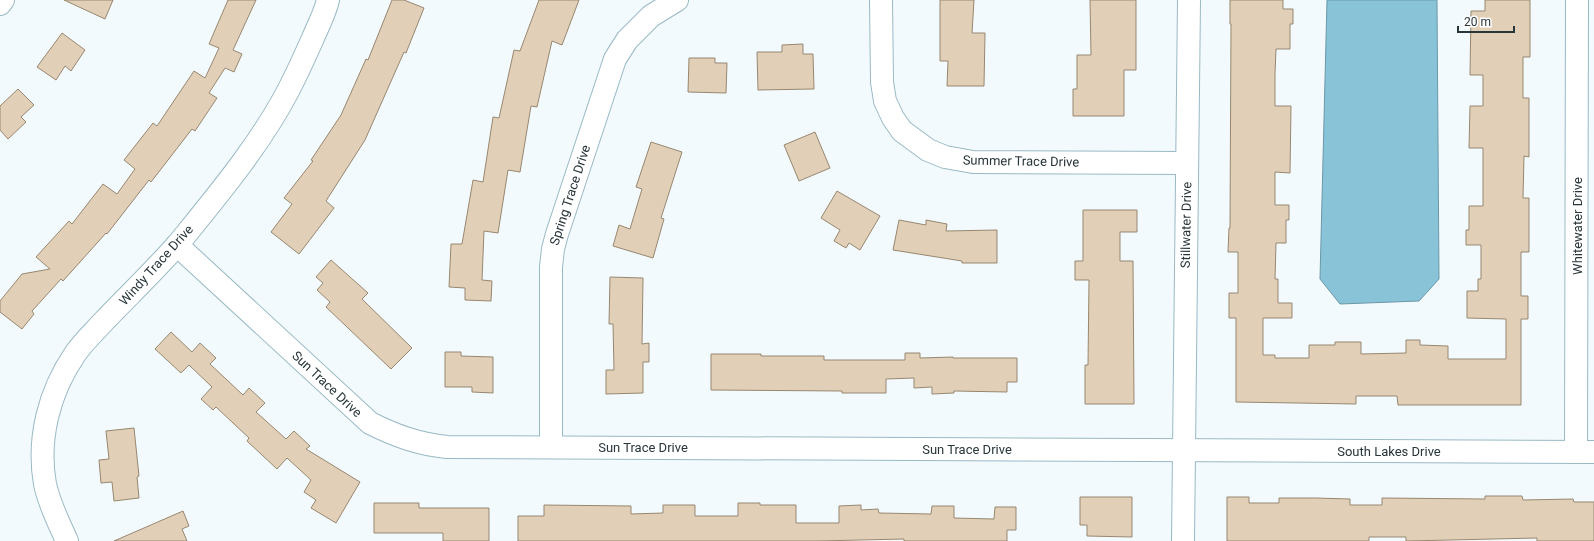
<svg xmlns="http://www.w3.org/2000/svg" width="1594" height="541" font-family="Roboto,sans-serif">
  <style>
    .water { fill: #88c3d8; stroke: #6b98a8 }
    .building { fill: #e1d0b7; stroke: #978770 }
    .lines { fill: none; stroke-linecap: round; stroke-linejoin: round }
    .minor-casing { stroke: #99b9c5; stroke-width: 24 }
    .minor { stroke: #fff; stroke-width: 22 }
    .labels { text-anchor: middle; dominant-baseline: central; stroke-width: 4; stroke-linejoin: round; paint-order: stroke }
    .street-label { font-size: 13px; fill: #283539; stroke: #fff }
  </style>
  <rect width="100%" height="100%" fill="#f3fafd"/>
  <path class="water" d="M 1327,0 L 1437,0 L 1439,279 L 1419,301 L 1340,304 L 1320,279 Z"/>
  <g class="building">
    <path d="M 64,0 L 113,0 L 105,19 Z"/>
    <path d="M 228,0 L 256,0 L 233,50 L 242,54 L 234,72 L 225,68 L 209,93 L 217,98 L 195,131 L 192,129 L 151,182 L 149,180 L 107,234 L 106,233 L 63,281 L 61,279 L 32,311 L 34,314 L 22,329 L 0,312 L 0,301 L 22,274 L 50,269 L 36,257 L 69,221 L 72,224 L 103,184 L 117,194 L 135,169 L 124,160 L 153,123 L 157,126 L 194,71 L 205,78 L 219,48 L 209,44 Z"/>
    <path d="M 392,0 L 404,0 L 424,8 L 406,53 L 404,52 L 365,140 L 326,201 L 334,208 L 299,254 L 271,232 L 292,204 L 284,198 L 313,161 L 311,160 L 341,115 L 366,59 L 368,60 Z"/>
    <path d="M 539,0 L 579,0 L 562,45 L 552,41 L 537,107 L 531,106 L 520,172 L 508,170 L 498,233 L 484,231 L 482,280 L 492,281 L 491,301 L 465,300 L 465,288 L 449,287 L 451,244 L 462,244 L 473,180 L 483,182 L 493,117 L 499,118 L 514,50 L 520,51 Z"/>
    <path d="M 940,0 L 974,0 L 972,33 L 985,33 L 984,86 L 947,86 L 948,61 L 940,61 Z"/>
    <path d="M 1090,0 L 1136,0 L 1136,70 L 1124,70 L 1124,116 L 1073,116 L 1073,89 L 1077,89 L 1077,55 L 1091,55 Z"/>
    <path d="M 1230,0 L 1283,0 L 1283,9 L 1293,9 L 1293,24 L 1290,24 L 1290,49 L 1276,49 L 1275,74 L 1275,106 L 1291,106 L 1290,173 L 1275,172 L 1275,205 L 1289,205 L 1289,220 L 1286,220 L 1286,243 L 1276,243 L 1275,279 L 1278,279 L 1278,303 L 1292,303 L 1292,318 L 1263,318 L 1263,355 L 1275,355 L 1275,358 L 1309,358 L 1309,345 L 1335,345 L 1335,342 L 1361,342 L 1361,354 L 1406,353 L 1406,340 L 1420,340 L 1420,345 L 1448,346 L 1448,359 L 1506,359 L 1506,319 L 1467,318 L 1467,291 L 1478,291 L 1478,279 L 1481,279 L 1481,245 L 1466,245 L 1466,230 L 1469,230 L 1469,206 L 1483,206 L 1483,148 L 1469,148 L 1470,106 L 1483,106 L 1483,75 L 1470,75 L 1471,11 L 1485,11 L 1485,0 L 1530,0 L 1530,57 L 1523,57 L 1523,98 L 1529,98 L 1529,157 L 1524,156 L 1523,198 L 1529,198 L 1529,252 L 1521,252 L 1521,296 L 1528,296 L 1528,319 L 1521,319 L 1521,405 L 1398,405 L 1397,396 L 1356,396 L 1356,404 L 1236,402 L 1236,318 L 1229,318 L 1229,293 L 1238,293 L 1238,252 L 1228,252 L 1229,228 L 1230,228 L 1231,24 L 1230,24 Z"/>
    <path d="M 62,33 L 85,50 L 71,71 L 65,66 L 56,80 L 37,67 Z"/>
    <path d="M 803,44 L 803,54 L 813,54 L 814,89 L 758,90 L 757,52 L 782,52 L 782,45 Z"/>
    <path d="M 689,58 L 715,58 L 715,63 L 727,63 L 726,93 L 688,92 Z"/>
    <path d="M 18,89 L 34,105 L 21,117 L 26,122 L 8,139 L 0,130 L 0,106 Z"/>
    <path d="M 815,132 L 830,168 L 799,181 L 784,145 Z"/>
    <path d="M 651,142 L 682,152 L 661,218 L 664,219 L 653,258 L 613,246 L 619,225 L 630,229 L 642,189 L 636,187 Z"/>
    <path d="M 837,191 L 880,216 L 860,250 L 849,243 L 846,248 L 834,241 L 840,230 L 821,218 Z"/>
    <path d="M 1083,210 L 1137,210 L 1137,232 L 1120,232 L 1120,261 L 1133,261 L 1134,404 L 1085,404 L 1085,365 L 1088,365 L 1089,280 L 1075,280 L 1075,261 L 1083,261 Z"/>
    <path d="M 899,220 L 926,225 L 926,220 L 947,224 L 946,231 L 997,230 L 997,263 L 962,263 L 962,261 L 893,250 Z"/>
    <path d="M 331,260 L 368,293 L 362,299 L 412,348 L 391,369 L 326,307 L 330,302 L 317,290 L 323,283 L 316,277 Z"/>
    <path d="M 610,277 L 643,278 L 642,344 L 649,343 L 649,362 L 643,362 L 643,393 L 606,394 L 606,370 L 614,370 L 613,324 L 609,324 Z"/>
    <path d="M 171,332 L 192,352 L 200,343 L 216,358 L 210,364 L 243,395 L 249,388 L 265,403 L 256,412 L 286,439 L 294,431 L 310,446 L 306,449 L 360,482 L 336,523 L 311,508 L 316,500 L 304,492 L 311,480 L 287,458 L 277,469 L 247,441 L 249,438 L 216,407 L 213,410 L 201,399 L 212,387 L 189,365 L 181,373 L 155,349 Z"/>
    <path d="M 445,352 L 461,352 L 461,356 L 493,357 L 493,393 L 472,392 L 472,387 L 445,387 Z"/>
    <path d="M 905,353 L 920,353 L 920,358 L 953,357 L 953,358 L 1017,358 L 1017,382 L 1007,382 L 1007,392 L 954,391 L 954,393 L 932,394 L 932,387 L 914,388 L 914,378 L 886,379 L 886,393 L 842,393 L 842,391 L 711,390 L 711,354 L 761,354 L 761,356 L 824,356 L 824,360 L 905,360 Z"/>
    <path d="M 134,428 L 139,476 L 137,477 L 139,498 L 114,501 L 112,482 L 101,483 L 99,460 L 109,459 L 106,431 Z"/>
    <path d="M 1485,496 L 1522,496 L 1523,500 L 1573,499 L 1574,502 L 1594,502 L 1594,541 L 1537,541 L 1537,538 L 1406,541 L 1406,537 L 1369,537 L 1369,541 L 1227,541 L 1227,497 L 1249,497 L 1249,503 L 1279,503 L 1279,498 L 1316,498 L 1350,499 L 1350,505 L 1382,505 L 1382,498 L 1485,499 Z"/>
    <path d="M 1080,497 L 1132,497 L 1132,537 L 1087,536 L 1087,525 L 1080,525 Z"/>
    <path d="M 374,503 L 419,503 L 419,508 L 489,508 L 489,541 L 443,541 L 443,533 L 374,533 Z"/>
    <path d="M 738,503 L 760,503 L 760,505 L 796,505 L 796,523 L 839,523 L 839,506 L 861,505 L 861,510 L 878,509 L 879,513 L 931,514 L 932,506 L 954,506 L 954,518 L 994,519 L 995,507 L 1016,507 L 1016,530 L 1007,530 L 1007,541 L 904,541 L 904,539 L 817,541 L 518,541 L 518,516 L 544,516 L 544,505 L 631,506 L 631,514 L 663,513 L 663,505 L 695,505 L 695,516 L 738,516 Z"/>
    <path d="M 183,511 L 189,526 L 182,529 L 187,541 L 114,541 Z"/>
  </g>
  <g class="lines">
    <defs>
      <g id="minor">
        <path d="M 881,0 L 882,82 L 885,101 L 893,118 L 902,131 L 928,150 L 945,157 L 973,162 L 1187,163"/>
        <path d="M 0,4 L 3,0"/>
        <path d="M 177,245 L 370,423 C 396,436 418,444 447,447 L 1594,452"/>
        <path d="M 551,447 L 551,267 L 553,249 L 557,234 L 615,59 L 627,40 L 651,16 L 677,0"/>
        <path d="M 1576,452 L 1577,0"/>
        <path d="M 67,541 C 59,523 49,504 45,484 C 37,439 49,392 75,354 C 83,342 95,331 105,320 C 129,295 155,270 178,244 C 217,196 259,146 288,91 C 297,74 305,56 313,38 C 318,26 325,13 328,0"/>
        <path d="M 1183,541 L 1189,0"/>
      </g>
    </defs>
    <use href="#minor" class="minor-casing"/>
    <use href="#minor" class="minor"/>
  </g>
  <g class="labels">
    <g class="street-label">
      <text transform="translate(1021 161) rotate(1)">Summer Trace Drive</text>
      <text transform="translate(570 195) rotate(-72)">Spring Trace Drive</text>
      <text transform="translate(1186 225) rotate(-89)">Stillwater Drive</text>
      <text transform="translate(1577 226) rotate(-90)">Whitewater Drive</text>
      <text transform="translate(156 265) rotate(-48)">Windy Trace Drive</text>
      <text transform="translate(327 384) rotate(43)">Sun Trace Drive</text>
      <text x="643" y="447">Sun Trace Drive</text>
      <text x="967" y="449">Sun Trace Drive</text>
      <text x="1389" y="451">South Lakes Drive</text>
    </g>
  </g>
  <path d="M1458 26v6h56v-6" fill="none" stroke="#283539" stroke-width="2"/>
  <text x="1464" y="26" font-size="12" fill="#283539" stroke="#ffffff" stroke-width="3" paint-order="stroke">20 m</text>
</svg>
